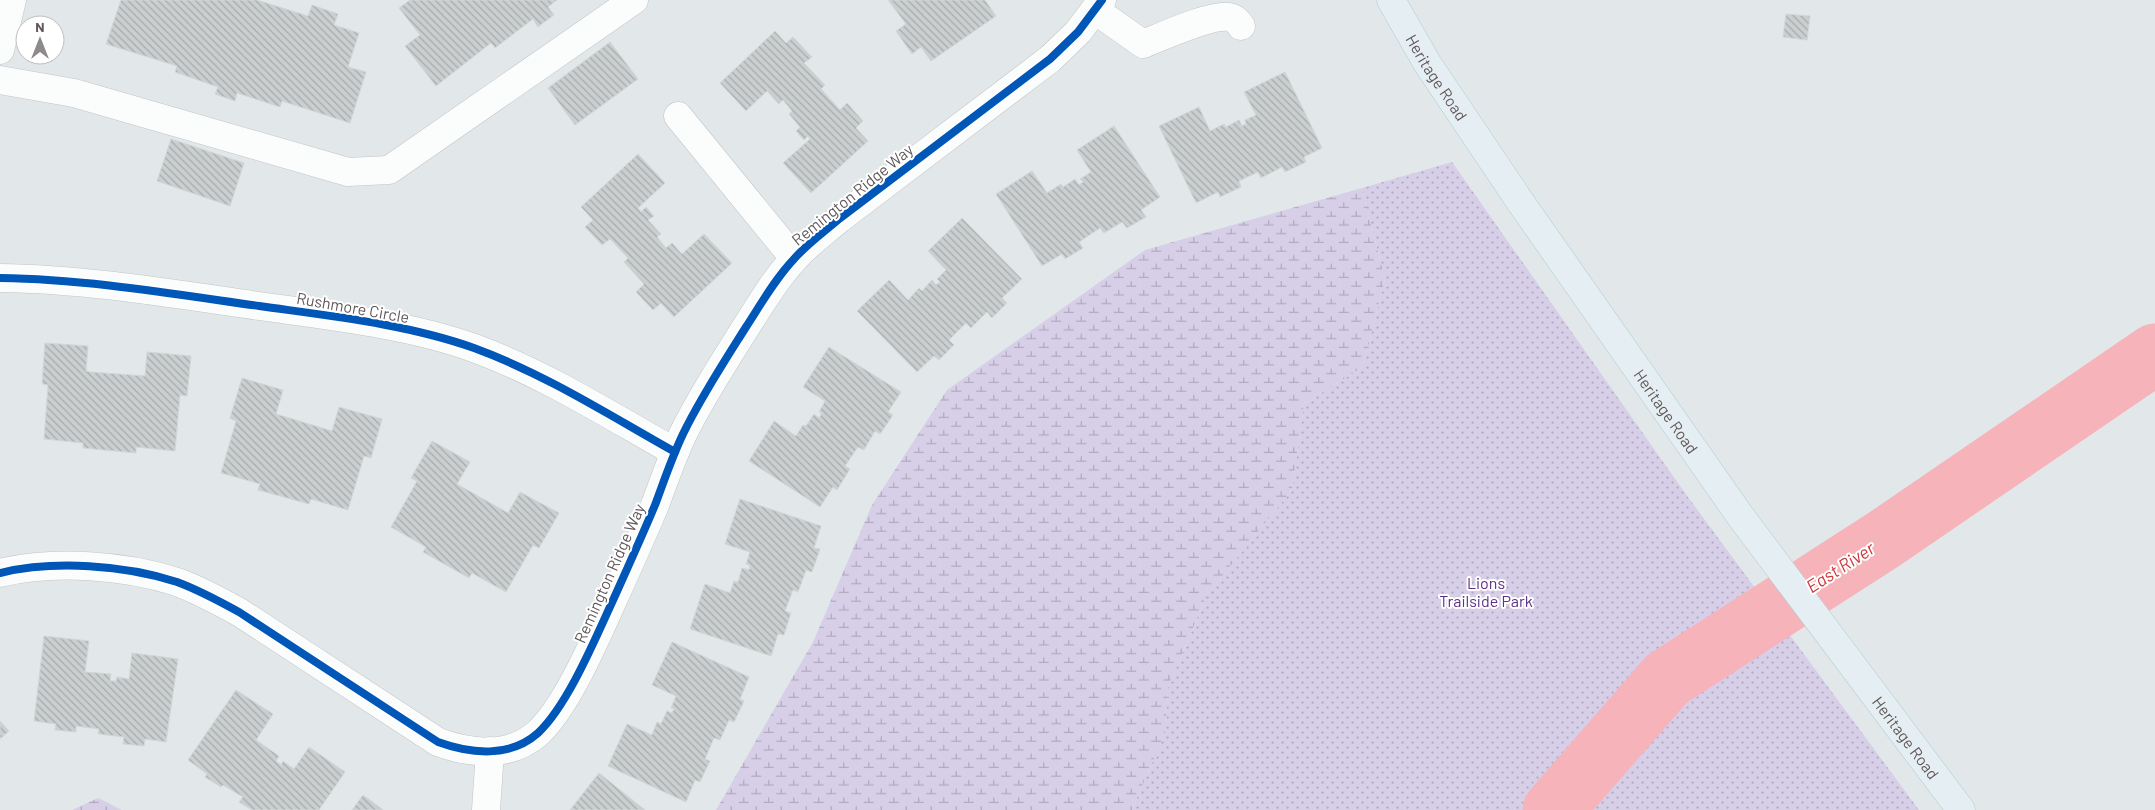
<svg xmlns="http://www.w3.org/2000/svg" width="2155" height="810" font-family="Barlow,sans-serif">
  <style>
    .wetland { fill: url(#wetland-marsh) }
    .park { fill: url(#park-dots) }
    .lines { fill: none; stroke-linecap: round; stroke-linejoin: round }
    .river { stroke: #f6b4ba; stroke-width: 61 }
    .building { fill: url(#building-back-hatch); stroke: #d1d7d9 }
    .minor-casing { stroke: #c3c4c5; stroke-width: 29 }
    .major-casing { stroke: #aeccd3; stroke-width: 29 }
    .minor { stroke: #fbfcfc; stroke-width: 28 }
    .major { stroke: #e5eef2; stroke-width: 28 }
    .cycleway-casing { stroke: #fff; stroke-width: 11 }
    .cycleway { stroke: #0057b8; stroke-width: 8 }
    .labels { text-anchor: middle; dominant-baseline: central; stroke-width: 4; stroke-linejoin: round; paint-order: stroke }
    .street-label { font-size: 16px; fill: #615858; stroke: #fff }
    .park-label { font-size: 16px; fill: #5e3089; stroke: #fff }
    .water-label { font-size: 18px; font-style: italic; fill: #c9383b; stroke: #fff }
  </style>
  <defs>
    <pattern id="wetland-marsh" width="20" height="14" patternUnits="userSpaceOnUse" patternTransform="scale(1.25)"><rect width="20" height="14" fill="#d7cee8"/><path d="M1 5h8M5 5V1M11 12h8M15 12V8" fill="none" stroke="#b2aabf"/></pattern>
    <pattern id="park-dots" width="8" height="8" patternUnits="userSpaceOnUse" patternTransform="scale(1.25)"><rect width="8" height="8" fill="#d7cee8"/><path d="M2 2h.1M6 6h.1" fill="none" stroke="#b2aabf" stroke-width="1.8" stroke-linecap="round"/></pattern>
    <pattern id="building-back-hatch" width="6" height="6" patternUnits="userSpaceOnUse" patternTransform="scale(1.25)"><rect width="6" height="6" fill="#cbcfd0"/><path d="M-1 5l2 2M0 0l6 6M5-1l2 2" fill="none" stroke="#a8abac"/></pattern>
  </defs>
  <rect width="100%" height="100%" fill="#e2e8ea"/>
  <g class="wetland">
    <path d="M 1362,188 L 1385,279 L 1363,367 L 1304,404 L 1292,490 L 1207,595 L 1168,687 L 1166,731 L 1132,810 L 716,810 L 813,642 L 872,505 L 947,390 L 1145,250 Z"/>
    <path d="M 98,798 L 122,810 L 72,810 Z"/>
  </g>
  <path class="park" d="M 1452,162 L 1685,493 L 1919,810 L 1132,810 L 1166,731 L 1168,687 L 1207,595 L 1292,490 L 1304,404 L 1363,367 L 1385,279 L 1362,188 Z"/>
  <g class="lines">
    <path class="river" d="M 1553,810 L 1667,679 L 1883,540 L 2155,354"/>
  </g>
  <g class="building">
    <path d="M 121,0 L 257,0 L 308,16 L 312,5 L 338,14 L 334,25 L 359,33 L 348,67 L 366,72 L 350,123 L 282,101 L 280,107 L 237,93 L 235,101 L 215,94 L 218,87 L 175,72 L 177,66 L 106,44 Z"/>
    <path d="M 410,0 L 557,0 L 548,7 L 554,15 L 543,23 L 538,27 L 533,19 L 495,48 L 491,43 L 436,86 L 405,46 L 420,35 L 399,8 Z"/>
    <path d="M 888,0 L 985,0 L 996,16 L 931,61 L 921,47 L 912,54 L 896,31 L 906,24 Z"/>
    <path d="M 1786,14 L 1810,16 L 1807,40 L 1783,37 Z"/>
    <path d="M 775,31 L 786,43 L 793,37 L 812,57 L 804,63 L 825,85 L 821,89 L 840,110 L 847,103 L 863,121 L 856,128 L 868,141 L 811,193 L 783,163 L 810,139 L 808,136 L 804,140 L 796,131 L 800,127 L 789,114 L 792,111 L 783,100 L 779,104 L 767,91 L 746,111 L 720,83 Z"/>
    <path d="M 610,42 L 638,79 L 575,125 L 548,88 Z"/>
    <path d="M 1285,72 L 1322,148 L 1304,157 L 1306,162 L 1285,172 L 1282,167 L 1261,178 L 1258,172 L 1239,181 L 1241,187 L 1220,197 L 1218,192 L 1196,203 L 1159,126 L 1199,107 L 1210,131 L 1224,124 L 1226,127 L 1239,120 L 1242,126 L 1246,124 L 1245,120 L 1256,115 L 1244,92 Z"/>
    <path d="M 1114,126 L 1160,197 L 1141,210 L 1146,217 L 1127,228 L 1122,222 L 1104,233 L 1100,228 L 1079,242 L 1083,248 L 1065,259 L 1062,254 L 1042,266 L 996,194 L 1032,171 L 1047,193 L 1061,184 L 1063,187 L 1075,179 L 1079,185 L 1083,182 L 1080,179 L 1091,172 L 1077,150 Z"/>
    <path d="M 171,139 L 244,163 L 230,206 L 157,181 Z"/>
    <path d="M 638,154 L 665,183 L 638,208 L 641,212 L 646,207 L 654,216 L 648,220 L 661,234 L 657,237 L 666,248 L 672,243 L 682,254 L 704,234 L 732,263 L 674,317 L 661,303 L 653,310 L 636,292 L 644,284 L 624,262 L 628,258 L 610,239 L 602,245 L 585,227 L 593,220 L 581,207 Z"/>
    <path d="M 962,218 L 1022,279 L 1002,298 L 1007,303 L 992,318 L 987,312 L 971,328 L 966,323 L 949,340 L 954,345 L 939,360 L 934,356 L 917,372 L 857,311 L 889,280 L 908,300 L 919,288 L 922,291 L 932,280 L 936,285 L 940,282 L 937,279 L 946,270 L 928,251 Z"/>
    <path d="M 45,343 L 88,346 L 86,371 L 91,372 L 145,376 L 147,352 L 191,356 L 187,396 L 180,395 L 175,451 L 136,447 L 136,453 L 83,448 L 83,443 L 44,439 L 48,385 L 42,384 Z"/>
    <path d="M 829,347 L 901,392 L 888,412 L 893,415 L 880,434 L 875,431 L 864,450 L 858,447 L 845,466 L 850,469 L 837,490 L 833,487 L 820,507 L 749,461 L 774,421 L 796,436 L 803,425 L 806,426 L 814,414 L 819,418 L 822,413 L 819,412 L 825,401 L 803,387 Z"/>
    <path d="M 242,378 L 283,390 L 276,414 L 332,431 L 339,407 L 382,419 L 371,458 L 364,456 L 348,510 L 311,499 L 309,504 L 258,490 L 260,484 L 221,473 L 236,421 L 230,418 Z"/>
    <path d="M 432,441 L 470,462 L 457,484 L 508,513 L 520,492 L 559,513 L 539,548 L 533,545 L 506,592 L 472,573 L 469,578 L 423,552 L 426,547 L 391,527 L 417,481 L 411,478 Z"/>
    <path d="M 740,499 L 821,526 L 814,548 L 820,549 L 812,572 L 806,570 L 798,592 L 793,590 L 785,611 L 791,613 L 784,635 L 778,634 L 771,656 L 690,629 L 705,584 L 730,593 L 734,581 L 738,582 L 742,568 L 749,570 L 750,565 L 746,564 L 750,552 L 725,544 Z"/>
    <path d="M 44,636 L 89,641 L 85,672 L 111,674 L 110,681 L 116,681 L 117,677 L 129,679 L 132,653 L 178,659 L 166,742 L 145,739 L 144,746 L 123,744 L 124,737 L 98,734 L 99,729 L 76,726 L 76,732 L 55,730 L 56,724 L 34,721 Z"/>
    <path d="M 672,642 L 749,677 L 740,699 L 744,701 L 734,722 L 729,720 L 720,740 L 714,738 L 705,759 L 710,761 L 700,782 L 695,780 L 686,802 L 608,766 L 627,724 L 652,735 L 657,722 L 661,724 L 667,711 L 672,713 L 674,709 L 671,708 L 676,696 L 652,685 Z"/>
    <path d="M 236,690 L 273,714 L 256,740 L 279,756 L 276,761 L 281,765 L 283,761 L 294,769 L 309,747 L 345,772 L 319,810 L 252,810 L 239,802 L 243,797 L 223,785 L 221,787 L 205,777 L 207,774 L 188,760 Z"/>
    <path d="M 0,721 L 9,731 L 0,739 Z"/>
    <path d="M 599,773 L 645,810 L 570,810 Z"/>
    <path d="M 363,795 L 370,800 L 383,810 L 352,810 Z"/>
  </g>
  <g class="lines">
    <defs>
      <g id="minor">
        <path d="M 1095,10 L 1143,44 C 1163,36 1211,14 1229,17 C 1235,18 1238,22 1241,26"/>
        <path d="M 0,50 L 12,0"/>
        <path d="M 0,80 L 74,93 L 348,172 L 389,170 L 634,0"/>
        <path d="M 678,116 L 794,258"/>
        <path d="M 0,278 C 86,279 174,294 259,306 C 330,316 407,324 474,348 C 545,374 609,415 675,452"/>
        <path d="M 0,573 C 54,560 125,565 177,582 C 199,590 219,601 239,612 L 438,742 C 471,754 510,758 538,733 C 568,705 596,637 614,598 C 628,567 642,536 655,505 C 664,481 672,457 683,434 C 701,397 724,362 746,327 C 761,304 775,279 794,259 C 807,244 824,232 839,219 L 1050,59 L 1078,32 L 1102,0"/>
        <path d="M 486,810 L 490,751"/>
      </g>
      <g id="major">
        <path id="s1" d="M 1391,0 L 1427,63 L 1519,200 L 1741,517 L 1961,810"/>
      </g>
    </defs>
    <use href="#minor" class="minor-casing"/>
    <use href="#major" class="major-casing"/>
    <use href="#minor" class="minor"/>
    <use href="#major" class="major"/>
    <defs>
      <g id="cycleway">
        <path d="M 0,278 C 86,279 174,294 259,306 C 330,316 407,324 474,348 C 545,374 609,415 675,452"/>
        <path d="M 0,573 C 54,560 125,565 177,582 C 199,590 219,601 239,612 L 438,742 C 471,754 510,758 538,733 C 568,705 596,637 614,598 C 628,567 642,536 655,505 C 664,481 672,457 683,434 C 701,397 724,362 746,327 C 761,304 775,279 794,259 C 807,244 824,232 839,219 L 1050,59 L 1078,32 L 1102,0"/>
      </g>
    </defs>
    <use href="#cycleway" class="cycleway-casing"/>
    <use href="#cycleway" class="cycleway"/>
  </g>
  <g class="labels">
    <g class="street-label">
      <text stroke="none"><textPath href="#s1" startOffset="90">Heritage Road</textPath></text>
      <text transform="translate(852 194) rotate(-39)">Remington Ridge Way</text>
      <text transform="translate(353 307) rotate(10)">Rushmore Circle</text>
      <text stroke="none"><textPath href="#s1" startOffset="495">Heritage Road</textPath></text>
      <text transform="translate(609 573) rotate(-66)">Remington Ridge Way</text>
      <text stroke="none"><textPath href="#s1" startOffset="900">Heritage Road</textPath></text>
    </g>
    <g class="park-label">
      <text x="1486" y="582">Lions<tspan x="1486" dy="18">Trailside Park</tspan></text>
    </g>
    <g class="water-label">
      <text transform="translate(1840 567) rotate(-33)">East River</text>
    </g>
  </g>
  <g transform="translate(40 40)"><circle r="24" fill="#ffffff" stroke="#c0bcbc"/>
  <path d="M0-4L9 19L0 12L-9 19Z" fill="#8e8a8b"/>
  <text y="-8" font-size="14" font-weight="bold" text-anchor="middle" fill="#615858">N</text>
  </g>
</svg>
